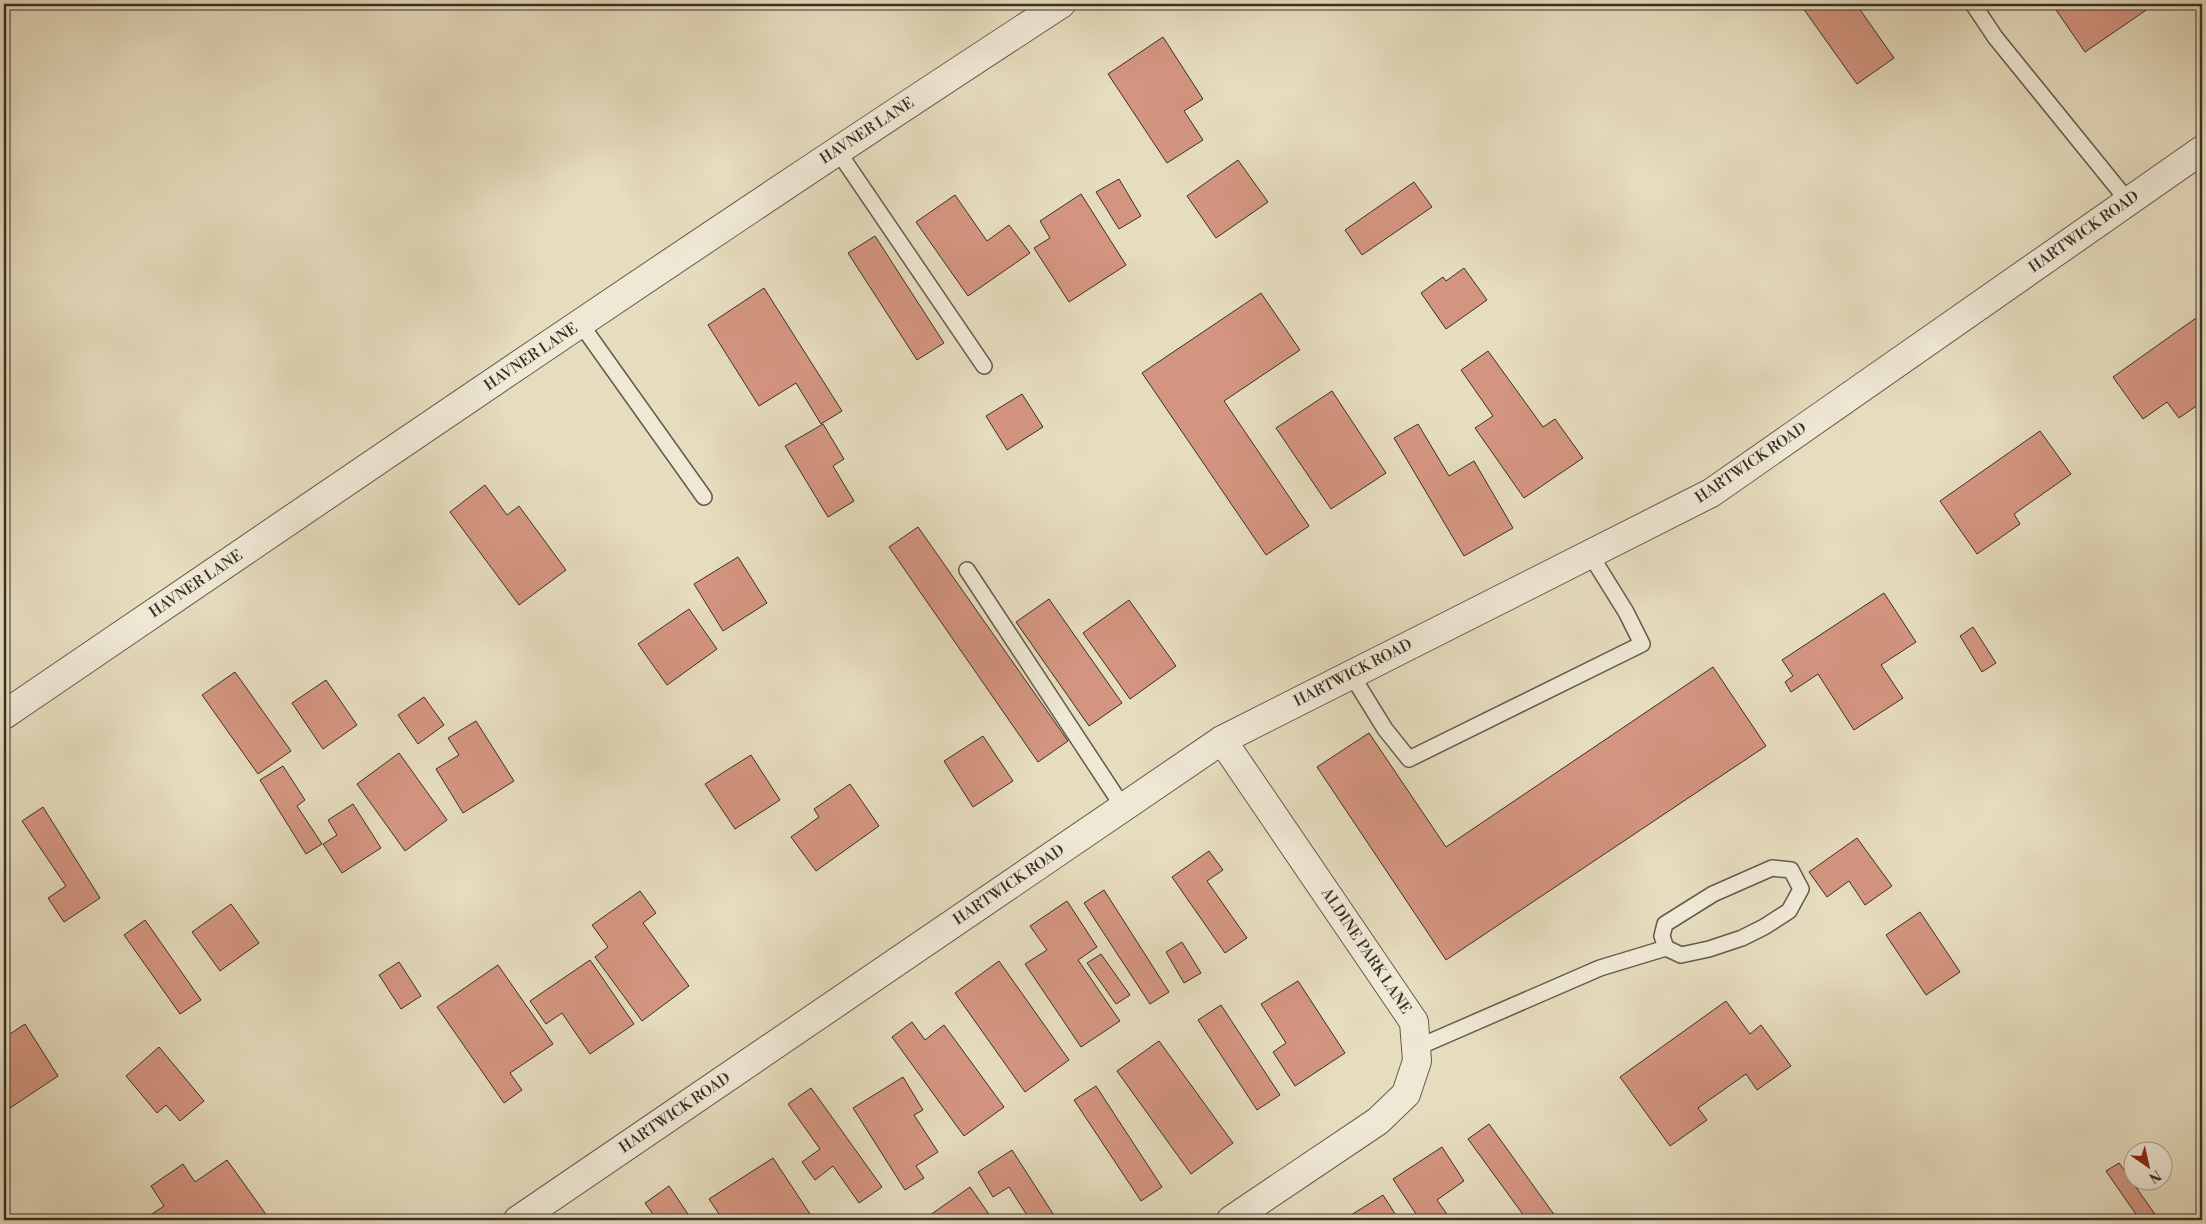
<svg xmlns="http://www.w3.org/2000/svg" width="2206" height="1224" font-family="'Libre Bodoni',serif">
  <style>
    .building { fill: #d49580; stroke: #393025 }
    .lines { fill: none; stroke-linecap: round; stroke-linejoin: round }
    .service-casing { stroke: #645b4b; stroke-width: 18 }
    .minor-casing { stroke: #645b4b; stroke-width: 30 }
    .service { stroke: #efe8d5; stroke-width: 15 }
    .minor { stroke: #efe8d5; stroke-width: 28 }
    .labels { text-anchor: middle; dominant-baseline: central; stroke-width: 5; stroke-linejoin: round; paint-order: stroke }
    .street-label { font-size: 15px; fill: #393025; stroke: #efe8d5 }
  </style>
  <rect width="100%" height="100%" fill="#e6dcbe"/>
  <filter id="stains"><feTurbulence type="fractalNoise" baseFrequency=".004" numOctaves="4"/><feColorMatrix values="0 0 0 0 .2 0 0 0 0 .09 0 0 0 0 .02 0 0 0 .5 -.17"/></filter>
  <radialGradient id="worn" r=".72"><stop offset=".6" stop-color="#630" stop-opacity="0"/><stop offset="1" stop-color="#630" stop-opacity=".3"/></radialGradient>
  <g class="building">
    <path d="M 1800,4 L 1856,4 L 1894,58 L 1857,84 Z"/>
    <path d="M 2052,4 L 2155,4 L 2085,52 Z"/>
    <path d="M 1163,37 L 1203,99 L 1184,111 L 1203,140 L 1167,163 L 1108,74 Z"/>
    <path d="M 1238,160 L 1268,202 L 1216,238 L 1187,196 Z"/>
    <path d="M 1119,179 L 1141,216 L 1119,229 L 1096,192 Z"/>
    <path d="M 1414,182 L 1432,207 L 1362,255 L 1345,230 Z"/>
    <path d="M 1081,194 L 1126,265 L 1069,302 L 1034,248 L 1050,238 L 1040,221 Z"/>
    <path d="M 955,195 L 987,241 L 1009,225 L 1030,253 L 968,296 L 916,222 Z"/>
    <path d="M 875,236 L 944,343 L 917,360 L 848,253 Z"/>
    <path d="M 1464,268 L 1487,300 L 1446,329 L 1421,293 L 1443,277 L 1446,281 Z"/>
    <path d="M 764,288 L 842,411 L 821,424 L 796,383 L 759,406 L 708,325 Z"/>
    <path d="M 1261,293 L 1300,350 L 1224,401 L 1309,526 L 1266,555 L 1142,373 Z"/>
    <path d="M 2196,318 L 2202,327 L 2202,402 L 2179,418 L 2167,402 L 2143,419 L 2113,377 Z"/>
    <path d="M 1488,351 L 1543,427 L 1555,419 L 1583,458 L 1524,498 L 1475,428 L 1493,416 L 1461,370 Z"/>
    <path d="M 1332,391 L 1386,473 L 1331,509 L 1276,428 Z"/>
    <path d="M 1022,394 L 1043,427 L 1007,450 L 986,416 Z"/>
    <path d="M 823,424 L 844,459 L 833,466 L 854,501 L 828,517 L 785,446 Z"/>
    <path d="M 1418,424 L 1449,476 L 1474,461 L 1513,528 L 1464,556 L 1394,438 Z"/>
    <path d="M 2040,431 L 2071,474 L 2014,514 L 2020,524 L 1977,554 L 1940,501 Z"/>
    <path d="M 485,485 L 507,515 L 519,506 L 566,570 L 519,605 L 450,512 Z"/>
    <path d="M 918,527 L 1068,741 L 1038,762 L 889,547 Z"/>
    <path d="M 738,557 L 767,603 L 723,631 L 694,584 Z"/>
    <path d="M 1884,593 L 1916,642 L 1881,665 L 1903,698 L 1854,730 L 1818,674 L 1791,692 L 1785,682 L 1793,676 L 1782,660 Z"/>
    <path d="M 1049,599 L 1122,703 L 1089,726 L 1016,622 Z"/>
    <path d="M 1129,600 L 1176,666 L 1130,699 L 1083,633 Z"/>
    <path d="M 689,609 L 717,649 L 667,685 L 638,644 Z"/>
    <path d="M 1973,627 L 1996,663 L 1982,672 L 1960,636 Z"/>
    <path d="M 1713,667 L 1766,746 L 1446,960 L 1317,767 L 1369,733 L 1446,847 Z"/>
    <path d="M 235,672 L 291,751 L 258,774 L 202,695 Z"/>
    <path d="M 326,680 L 357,725 L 323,749 L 292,703 Z"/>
    <path d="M 424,697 L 444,725 L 418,744 L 398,715 Z"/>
    <path d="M 476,721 L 514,781 L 463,813 L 436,769 L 459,755 L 448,738 Z"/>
    <path d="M 983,736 L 1013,781 L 973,807 L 944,761 Z"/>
    <path d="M 399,753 L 447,820 L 405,851 L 357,784 Z"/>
    <path d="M 751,755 L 780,800 L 735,829 L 705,784 Z"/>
    <path d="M 283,766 L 305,800 L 297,806 L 322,844 L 306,854 L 260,780 Z"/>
    <path d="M 850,784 L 879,826 L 816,871 L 791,837 L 819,817 L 814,809 Z"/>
    <path d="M 353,804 L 381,848 L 342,873 L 323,844 L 337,835 L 328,820 Z"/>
    <path d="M 43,807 L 100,898 L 64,922 L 48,898 L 66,886 L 22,821 Z"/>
    <path d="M 1857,838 L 1892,886 L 1865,905 L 1849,881 L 1827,897 L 1809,872 Z"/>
    <path d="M 1209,851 L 1223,870 L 1207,881 L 1247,938 L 1225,953 L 1172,877 Z"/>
    <path d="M 1104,890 L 1169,992 L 1150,1004 L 1084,903 Z"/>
    <path d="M 640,891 L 656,913 L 643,923 L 689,986 L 642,1021 L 595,957 L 608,947 L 592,925 Z"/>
    <path d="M 1067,901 L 1097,947 L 1078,960 L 1120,1021 L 1081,1047 L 1025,964 L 1047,950 L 1030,926 Z"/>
    <path d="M 231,904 L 259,943 L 220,971 L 192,932 Z"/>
    <path d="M 1920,912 L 1960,972 L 1926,995 L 1886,935 Z"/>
    <path d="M 145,920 L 201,1000 L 180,1014 L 124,935 Z"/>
    <path d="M 1182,942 L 1201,973 L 1184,983 L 1166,952 Z"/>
    <path d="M 1101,954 L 1130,995 L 1116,1004 L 1087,963 Z"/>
    <path d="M 590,960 L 634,1024 L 590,1054 L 562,1013 L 546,1024 L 530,1001 Z"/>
    <path d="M 999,961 L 1069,1060 L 1025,1092 L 955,993 Z"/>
    <path d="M 399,962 L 421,996 L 401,1009 L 379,975 Z"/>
    <path d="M 498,965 L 553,1044 L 510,1073 L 522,1090 L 504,1103 L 437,1007 Z"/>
    <path d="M 1298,981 L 1345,1053 L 1295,1086 L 1273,1052 L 1286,1043 L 1261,1004 Z"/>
    <path d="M 1726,1001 L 1750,1034 L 1761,1025 L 1791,1066 L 1757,1090 L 1746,1074 L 1698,1108 L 1707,1120 L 1670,1146 L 1620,1077 Z"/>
    <path d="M 1221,1005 L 1280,1095 L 1257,1110 L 1198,1020 Z"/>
    <path d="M 912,1022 L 925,1040 L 944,1025 L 1004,1107 L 964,1136 L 892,1037 Z"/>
    <path d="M 25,1024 L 58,1076 L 4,1112 L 4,1038 Z"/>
    <path d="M 1159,1041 L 1233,1143 L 1191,1174 L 1117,1071 Z"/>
    <path d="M 159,1047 L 204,1101 L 180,1121 L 166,1105 L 157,1113 L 126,1076 Z"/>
    <path d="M 903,1077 L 923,1110 L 914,1115 L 938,1152 L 916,1166 L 924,1178 L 905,1190 L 853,1108 Z"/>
    <path d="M 1096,1086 L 1162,1187 L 1141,1201 L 1074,1100 Z"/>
    <path d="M 811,1088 L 882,1187 L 859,1203 L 833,1166 L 815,1180 L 802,1162 L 820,1149 L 788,1104 Z"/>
    <path d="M 1489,1124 L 1558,1220 L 1527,1220 L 1468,1139 Z"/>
    <path d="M 1442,1147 L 1464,1181 L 1437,1200 L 1451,1220 L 1420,1220 L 1393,1179 Z"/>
    <path d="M 1012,1150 L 1057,1220 L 1030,1220 L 1009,1187 L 993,1197 L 978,1172 Z"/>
    <path d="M 773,1158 L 814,1220 L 723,1220 L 709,1199 Z"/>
    <path d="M 227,1160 L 270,1220 L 143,1220 L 164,1206 L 151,1186 L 183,1164 L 195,1182 Z"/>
    <path d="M 2119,1163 L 2159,1220 L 2140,1220 L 2106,1171 Z"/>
    <path d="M 669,1186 L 692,1220 L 657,1220 L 645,1203 Z"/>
    <path d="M 970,1187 L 993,1220 L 923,1220 Z"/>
    <path d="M 1383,1195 L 1399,1220 L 1343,1220 Z"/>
  </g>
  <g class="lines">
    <defs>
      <g id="service">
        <path d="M 1973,4 L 1995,37 L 2128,201"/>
        <path d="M 837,150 L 984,366"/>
        <path d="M 580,323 L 704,497"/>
        <path d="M 967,570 L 1123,807"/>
        <path d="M 1351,674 L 1385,729 L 1409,759 L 1642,644 L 1626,612 L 1590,554"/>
        <path d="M 1416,1048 L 1600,968 L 1666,948 L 1681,955 L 1709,949 L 1742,938 L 1764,927 L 1789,911 L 1801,889 L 1791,870 L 1772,868 L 1713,894 L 1665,924 L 1662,936 L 1666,948"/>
      </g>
      <g id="minor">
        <path d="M 4,715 C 355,476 705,236 1061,4"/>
        <path d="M 1222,740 L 1414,1022 L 1417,1061 L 1406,1094 L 1378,1121 L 1231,1220"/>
        <path d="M 518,1220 L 1222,740 L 1711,493 L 2202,150"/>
      </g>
    </defs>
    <use href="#service" class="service-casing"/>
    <use href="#minor" class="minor-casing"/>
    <use href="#service" class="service"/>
    <use href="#minor" class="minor"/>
  </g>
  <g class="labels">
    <g class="street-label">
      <text transform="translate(867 131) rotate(-33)">HAVNER LANE</text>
      <text transform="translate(2084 232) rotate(-35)">HARTWICK ROAD</text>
      <text transform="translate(531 357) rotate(-34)">HAVNER LANE</text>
      <text transform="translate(1751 463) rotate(-34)">HARTWICK ROAD</text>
      <text transform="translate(196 584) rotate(-34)">HAVNER LANE</text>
      <text transform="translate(1353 673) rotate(-27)">HARTWICK ROAD</text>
      <text transform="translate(1009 885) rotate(-34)">HARTWICK ROAD</text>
      <text transform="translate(1366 951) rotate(56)">ALDINE PARK LANE</text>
      <text transform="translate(675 1113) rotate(-34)">HARTWICK ROAD</text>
    </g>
  </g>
  <rect width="2206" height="1224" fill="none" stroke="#e6dcbe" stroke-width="20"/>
  <rect x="5" y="5" width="2196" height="1214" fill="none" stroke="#393025" stroke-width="2.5"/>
  <rect x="10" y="10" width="2186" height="1204" fill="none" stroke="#393025"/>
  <g transform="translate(2148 1166) rotate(146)"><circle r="24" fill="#efe8d5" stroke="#a69e8f"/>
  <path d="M0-4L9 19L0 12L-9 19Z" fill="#8f2418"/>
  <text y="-8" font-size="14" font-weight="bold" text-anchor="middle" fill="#393025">N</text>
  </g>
  <rect width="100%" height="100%" filter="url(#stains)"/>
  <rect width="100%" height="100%" fill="url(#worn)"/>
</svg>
